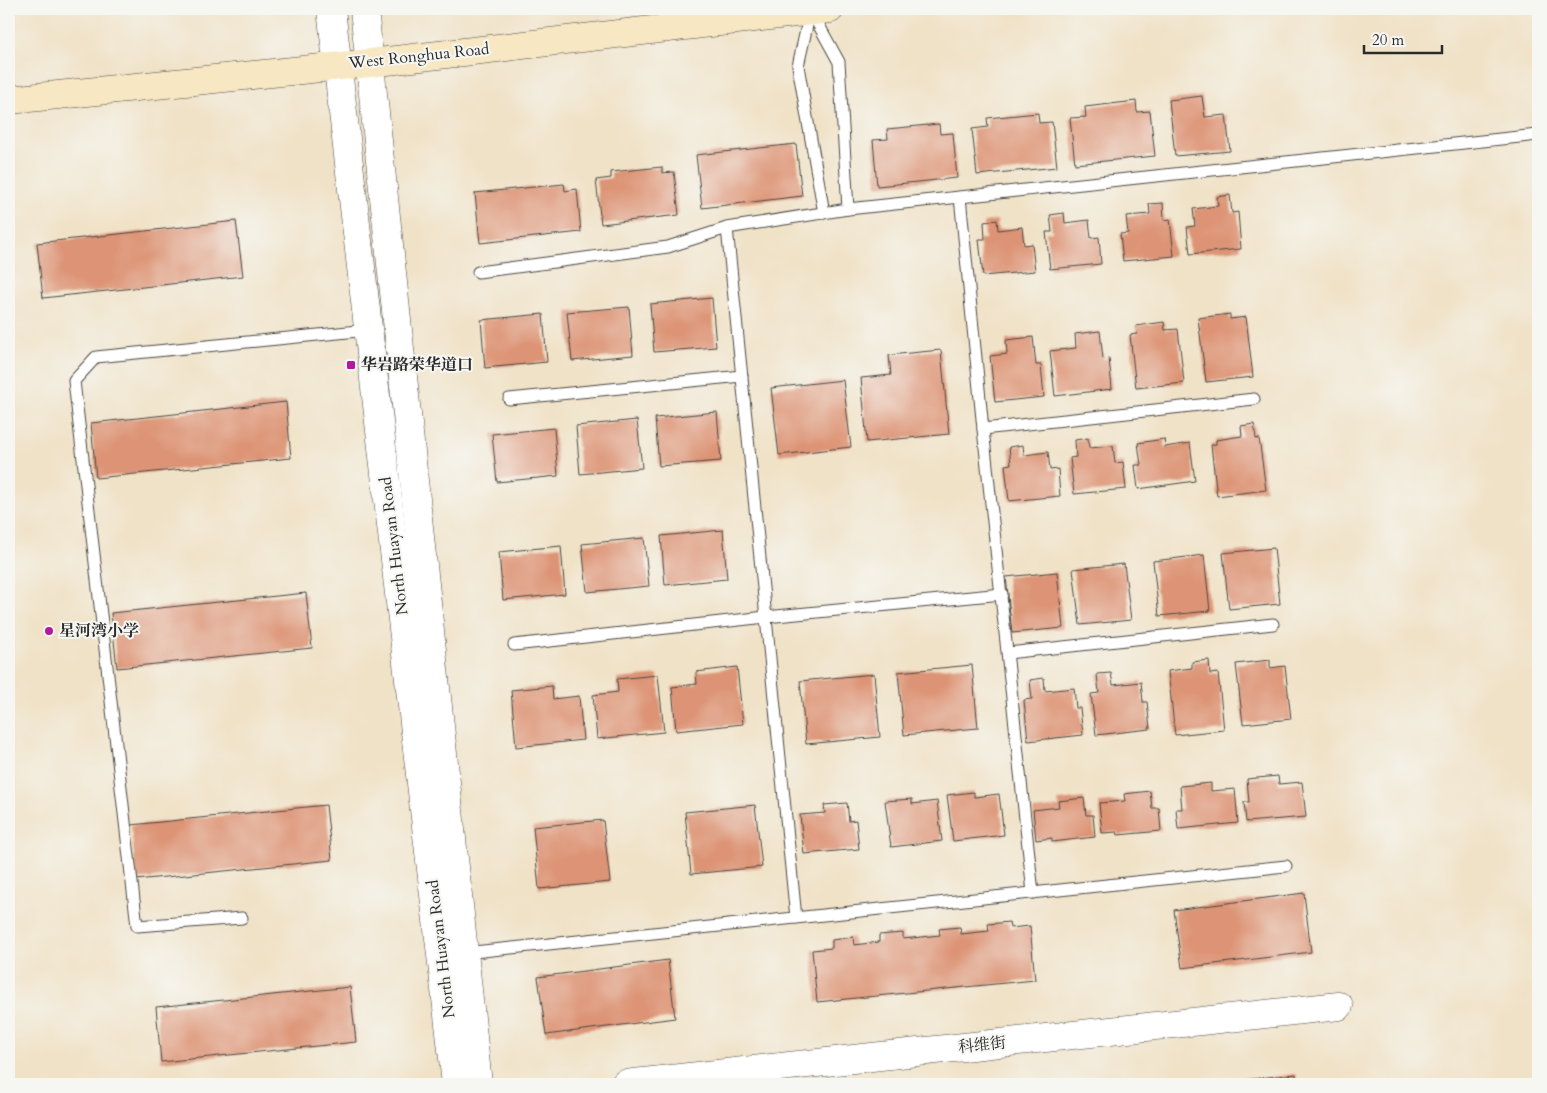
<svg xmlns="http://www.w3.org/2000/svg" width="1547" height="1093" font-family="Cardo,'Noto Serif SC',serif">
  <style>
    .building { fill: #dd9476 }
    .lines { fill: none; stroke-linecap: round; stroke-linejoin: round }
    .service-casing { stroke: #494642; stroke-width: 13 }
    .tertiary-casing { stroke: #494642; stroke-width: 29 }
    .secondary-casing { stroke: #494642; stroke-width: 29 }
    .service { stroke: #fff; stroke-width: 11 }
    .tertiary { stroke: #fff; stroke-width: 28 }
    .secondary { stroke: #f7e8c3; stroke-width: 28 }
    .poi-dot { fill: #b5179e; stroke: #f6f6f2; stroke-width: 2 }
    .labels { text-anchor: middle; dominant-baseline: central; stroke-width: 4; stroke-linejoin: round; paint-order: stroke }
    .street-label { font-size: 16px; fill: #2b2b2b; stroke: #f6f6f2 }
    .poi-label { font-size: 16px; font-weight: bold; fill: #2b2b2b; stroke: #f6f6f2; text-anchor: start }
  </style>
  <rect width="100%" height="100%" fill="#f6f6f2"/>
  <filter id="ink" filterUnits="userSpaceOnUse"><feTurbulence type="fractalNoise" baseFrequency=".02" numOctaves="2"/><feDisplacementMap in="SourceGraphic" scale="10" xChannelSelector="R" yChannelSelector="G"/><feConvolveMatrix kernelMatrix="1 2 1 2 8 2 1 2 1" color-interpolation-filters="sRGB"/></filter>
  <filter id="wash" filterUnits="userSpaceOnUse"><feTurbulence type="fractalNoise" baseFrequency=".0096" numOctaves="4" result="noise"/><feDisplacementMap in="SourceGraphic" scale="20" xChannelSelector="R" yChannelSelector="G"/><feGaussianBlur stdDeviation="1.12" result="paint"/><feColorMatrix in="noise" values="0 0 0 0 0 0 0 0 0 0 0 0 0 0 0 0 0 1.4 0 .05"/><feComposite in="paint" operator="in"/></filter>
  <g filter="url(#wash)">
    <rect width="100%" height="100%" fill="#f0e2c7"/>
    <g id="blocks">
      <g class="building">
        <path d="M 1202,96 L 1205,117 L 1226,115 L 1230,151 L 1175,156 L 1169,100 Z"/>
        <path d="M 1136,101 L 1137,112 L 1150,111 L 1155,156 L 1075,164 L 1070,118 L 1086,117 L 1085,107 Z"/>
        <path d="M 1038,113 L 1039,123 L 1052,122 L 1057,167 L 977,175 L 972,129 L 988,127 L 987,118 Z"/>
        <path d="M 939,124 L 940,134 L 953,133 L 957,178 L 877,186 L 873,140 L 888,139 L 887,129 Z"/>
        <path d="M 796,144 L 802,196 L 702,208 L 696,155 Z"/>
        <path d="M 662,167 L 662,173 L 674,172 L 679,215 L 601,224 L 596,180 L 611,178 L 611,172 Z"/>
        <path d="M 564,184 L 565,191 L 577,189 L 581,232 L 480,243 L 475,193 Z"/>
        <path d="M 1230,195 L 1232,213 L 1238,212 L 1241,249 L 1190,254 L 1187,227 L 1195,226 L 1193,209 L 1218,206 L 1217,197 Z"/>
        <path d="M 1163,203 L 1164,220 L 1170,219 L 1174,256 L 1123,261 L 1120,234 L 1128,233 L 1126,216 L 1150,214 L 1149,204 Z"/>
        <path d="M 1064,213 L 1065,223 L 1089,220 L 1091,238 L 1099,237 L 1101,264 L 1050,269 L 1046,232 L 1052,232 L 1050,215 Z"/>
        <path d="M 997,220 L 998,230 L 1022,227 L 1024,245 L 1032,244 L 1035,271 L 983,276 L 979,239 L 985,239 L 984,222 Z"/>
        <path d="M 236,221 L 243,276 L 43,298 L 37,243 Z"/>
        <path d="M 712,298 L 716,347 L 654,352 L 650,304 Z"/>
        <path d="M 629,307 L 633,355 L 572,361 L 567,312 Z"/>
        <path d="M 543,314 L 547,362 L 485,368 L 481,320 Z"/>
        <path d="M 1230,314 L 1230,319 L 1246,317 L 1253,377 L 1206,382 L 1198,318 Z"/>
        <path d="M 1164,322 L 1165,330 L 1178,329 L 1184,383 L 1136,388 L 1130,335 L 1137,334 L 1136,326 Z"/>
        <path d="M 1100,331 L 1103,359 L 1109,358 L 1112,389 L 1055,396 L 1050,351 L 1076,348 L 1075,334 Z"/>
        <path d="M 1033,337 L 1036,365 L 1041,365 L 1044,397 L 995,402 L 990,356 L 1007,354 L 1006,340 Z"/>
        <path d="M 941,350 L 949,434 L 867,442 L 861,378 L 891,375 L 889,355 Z"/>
        <path d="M 843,380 L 851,447 L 779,455 L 771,388 Z"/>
        <path d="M 286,402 L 291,458 L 96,478 L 91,423 Z"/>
        <path d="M 717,412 L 721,461 L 659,466 L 655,418 Z"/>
        <path d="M 637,420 L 642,468 L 580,474 L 576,426 Z"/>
        <path d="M 1254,424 L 1256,439 L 1259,438 L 1266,490 L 1217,496 L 1211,445 L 1216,444 L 1216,440 L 1242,436 L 1241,426 Z"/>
        <path d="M 554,428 L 558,476 L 497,482 L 492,434 Z"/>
        <path d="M 1088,438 L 1089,448 L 1113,446 L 1115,463 L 1123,462 L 1126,489 L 1074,494 L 1070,458 L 1076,457 L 1075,440 Z"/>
        <path d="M 1164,439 L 1165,447 L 1190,443 L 1195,481 L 1138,489 L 1135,465 L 1141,465 L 1138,443 Z"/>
        <path d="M 1023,445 L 1024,455 L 1048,452 L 1050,470 L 1058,469 L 1060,496 L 1009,501 L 1005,465 L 1011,464 L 1009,447 Z"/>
        <path d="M 723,530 L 727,579 L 665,585 L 661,536 Z"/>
        <path d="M 644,538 L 649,586 L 587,592 L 582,544 Z"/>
        <path d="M 561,546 L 565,594 L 503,600 L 499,552 Z"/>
        <path d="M 1274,548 L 1280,604 L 1229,609 L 1223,553 Z"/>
        <path d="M 1204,555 L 1210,611 L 1159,616 L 1153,561 Z"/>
        <path d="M 1124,564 L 1131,620 L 1080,625 L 1073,569 Z"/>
        <path d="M 1057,572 L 1063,628 L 1012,633 L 1006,577 Z"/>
        <path d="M 306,593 L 312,648 L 117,668 L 111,613 Z"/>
        <path d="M 1209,660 L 1210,674 L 1218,673 L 1224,730 L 1175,735 L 1168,671 L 1192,668 L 1192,662 Z"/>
        <path d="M 1270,660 L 1270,668 L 1285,666 L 1291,719 L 1243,724 L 1236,664 Z"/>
        <path d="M 972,665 L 978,728 L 904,735 L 898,672 Z"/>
        <path d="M 737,667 L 743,724 L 676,731 L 672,687 L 697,684 L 696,672 Z"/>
        <path d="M 1111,673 L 1113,685 L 1141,682 L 1143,702 L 1147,702 L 1150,729 L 1096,735 L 1091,694 L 1099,693 L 1097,674 Z"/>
        <path d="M 874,674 L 880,737 L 806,744 L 800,681 Z"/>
        <path d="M 658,675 L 664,732 L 597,739 L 593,695 L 618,692 L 617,679 Z"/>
        <path d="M 1044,678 L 1045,691 L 1074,688 L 1076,708 L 1080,708 L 1083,735 L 1028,741 L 1024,700 L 1032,699 L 1030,680 Z"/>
        <path d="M 552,686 L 553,699 L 579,696 L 583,740 L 516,747 L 511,690 Z"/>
        <path d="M 1278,776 L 1279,784 L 1302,782 L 1306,817 L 1246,822 L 1244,802 L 1249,802 L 1247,779 Z"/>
        <path d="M 1211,783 L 1211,791 L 1235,789 L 1238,823 L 1178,829 L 1176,809 L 1182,809 L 1180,786 Z"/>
        <path d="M 1150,791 L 1152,808 L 1159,808 L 1161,831 L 1118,835 L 1117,832 L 1102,833 L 1099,803 L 1125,801 L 1124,794 Z"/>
        <path d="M 974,792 L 974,797 L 999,794 L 1004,835 L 953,841 L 947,795 Z"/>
        <path d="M 1084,798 L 1086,815 L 1093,815 L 1095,837 L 1052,842 L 1052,838 L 1036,840 L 1033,810 L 1059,807 L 1058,801 Z"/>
        <path d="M 912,799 L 912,804 L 937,801 L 942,841 L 891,847 L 885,801 Z"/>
        <path d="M 847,803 L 849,821 L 856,820 L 859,849 L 804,854 L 800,815 L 825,813 L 824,805 Z"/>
        <path d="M 326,805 L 332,860 L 136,880 L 131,825 Z"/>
        <path d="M 755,805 L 762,867 L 691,874 L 685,812 Z"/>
        <path d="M 603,820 L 610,882 L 539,889 L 533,827 Z"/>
        <path d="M 1304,893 L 1311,952 L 1182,968 L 1174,910 Z"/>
        <path d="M 1009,922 L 1010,928 L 1030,926 L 1035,980 L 817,1002 L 812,950 L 832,948 L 832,940 L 853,937 L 854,945 L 879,942 L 879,935 L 903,933 L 903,939 L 940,935 L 939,929 L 960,927 L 961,934 L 989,931 L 988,924 Z"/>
        <path d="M 668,960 L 675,1018 L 546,1035 L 538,977 Z"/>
        <path d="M 350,987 L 356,1042 L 161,1062 L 156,1007 Z"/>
        <path d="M 1296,1074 L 1297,1084 L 1243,1084 L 1242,1080 Z"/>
      </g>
    </g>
  </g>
  <g filter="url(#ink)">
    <use href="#blocks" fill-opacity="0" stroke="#494642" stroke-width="1"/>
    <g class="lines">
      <defs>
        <g id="service">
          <path d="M 811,11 L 839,62 L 848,209"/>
          <path d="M 810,12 L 798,66 L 824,213"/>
          <path d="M 960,197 L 983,429 L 1033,893"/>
          <path d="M 727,228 L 796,918"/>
          <path d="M 478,272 L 668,247 L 727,228 L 848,209 L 1538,135"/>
          <path d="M 509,399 L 742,376"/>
          <path d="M 983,429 L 1254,399"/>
          <path d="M 514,645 L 766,617 L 1002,594"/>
          <path d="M 1008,653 L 1273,624"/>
          <path d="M 242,918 L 137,926 L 74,381 L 96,357 L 368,330"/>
          <path d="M 464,953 L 1286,866"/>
        </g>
        <g id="tertiary">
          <path d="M 331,9 L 456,1084"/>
          <path d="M 364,9 L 478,1084"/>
          <path d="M 625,1084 L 1339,1006"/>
        </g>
        <path id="secondary" d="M 9,100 L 370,63 L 830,9"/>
      </defs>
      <use href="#service" class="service-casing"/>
      <use href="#tertiary" class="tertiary-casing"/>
      <use href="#secondary" class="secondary-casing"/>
      <use href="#service" class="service"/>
      <use href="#tertiary" class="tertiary"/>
      <use href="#secondary" class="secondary"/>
    </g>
  </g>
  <g class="poi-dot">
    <rect x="346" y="360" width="10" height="10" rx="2.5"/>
    <circle cx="49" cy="631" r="5"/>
  </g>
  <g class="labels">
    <g class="street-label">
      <text transform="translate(419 56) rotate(-6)">West Ronghua Road</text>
      <text transform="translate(394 546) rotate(-97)">North Huayan Road</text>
      <text transform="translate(441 949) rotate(-97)">North Huayan Road</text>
      <text transform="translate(982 1045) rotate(-6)">科维街</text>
    </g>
    <g class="poi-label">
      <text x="361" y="365">华岩路荣华道口</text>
      <text x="59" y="631">星河湾小学</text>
    </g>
  </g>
  <rect width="1547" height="1093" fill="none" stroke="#f6f6f2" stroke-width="30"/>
  <path d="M1364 45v8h78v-8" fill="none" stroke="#2b2b2b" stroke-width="2.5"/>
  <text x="1372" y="45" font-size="15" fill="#2b2b2b" stroke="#f6f6f2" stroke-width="4" paint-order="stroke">20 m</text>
</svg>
